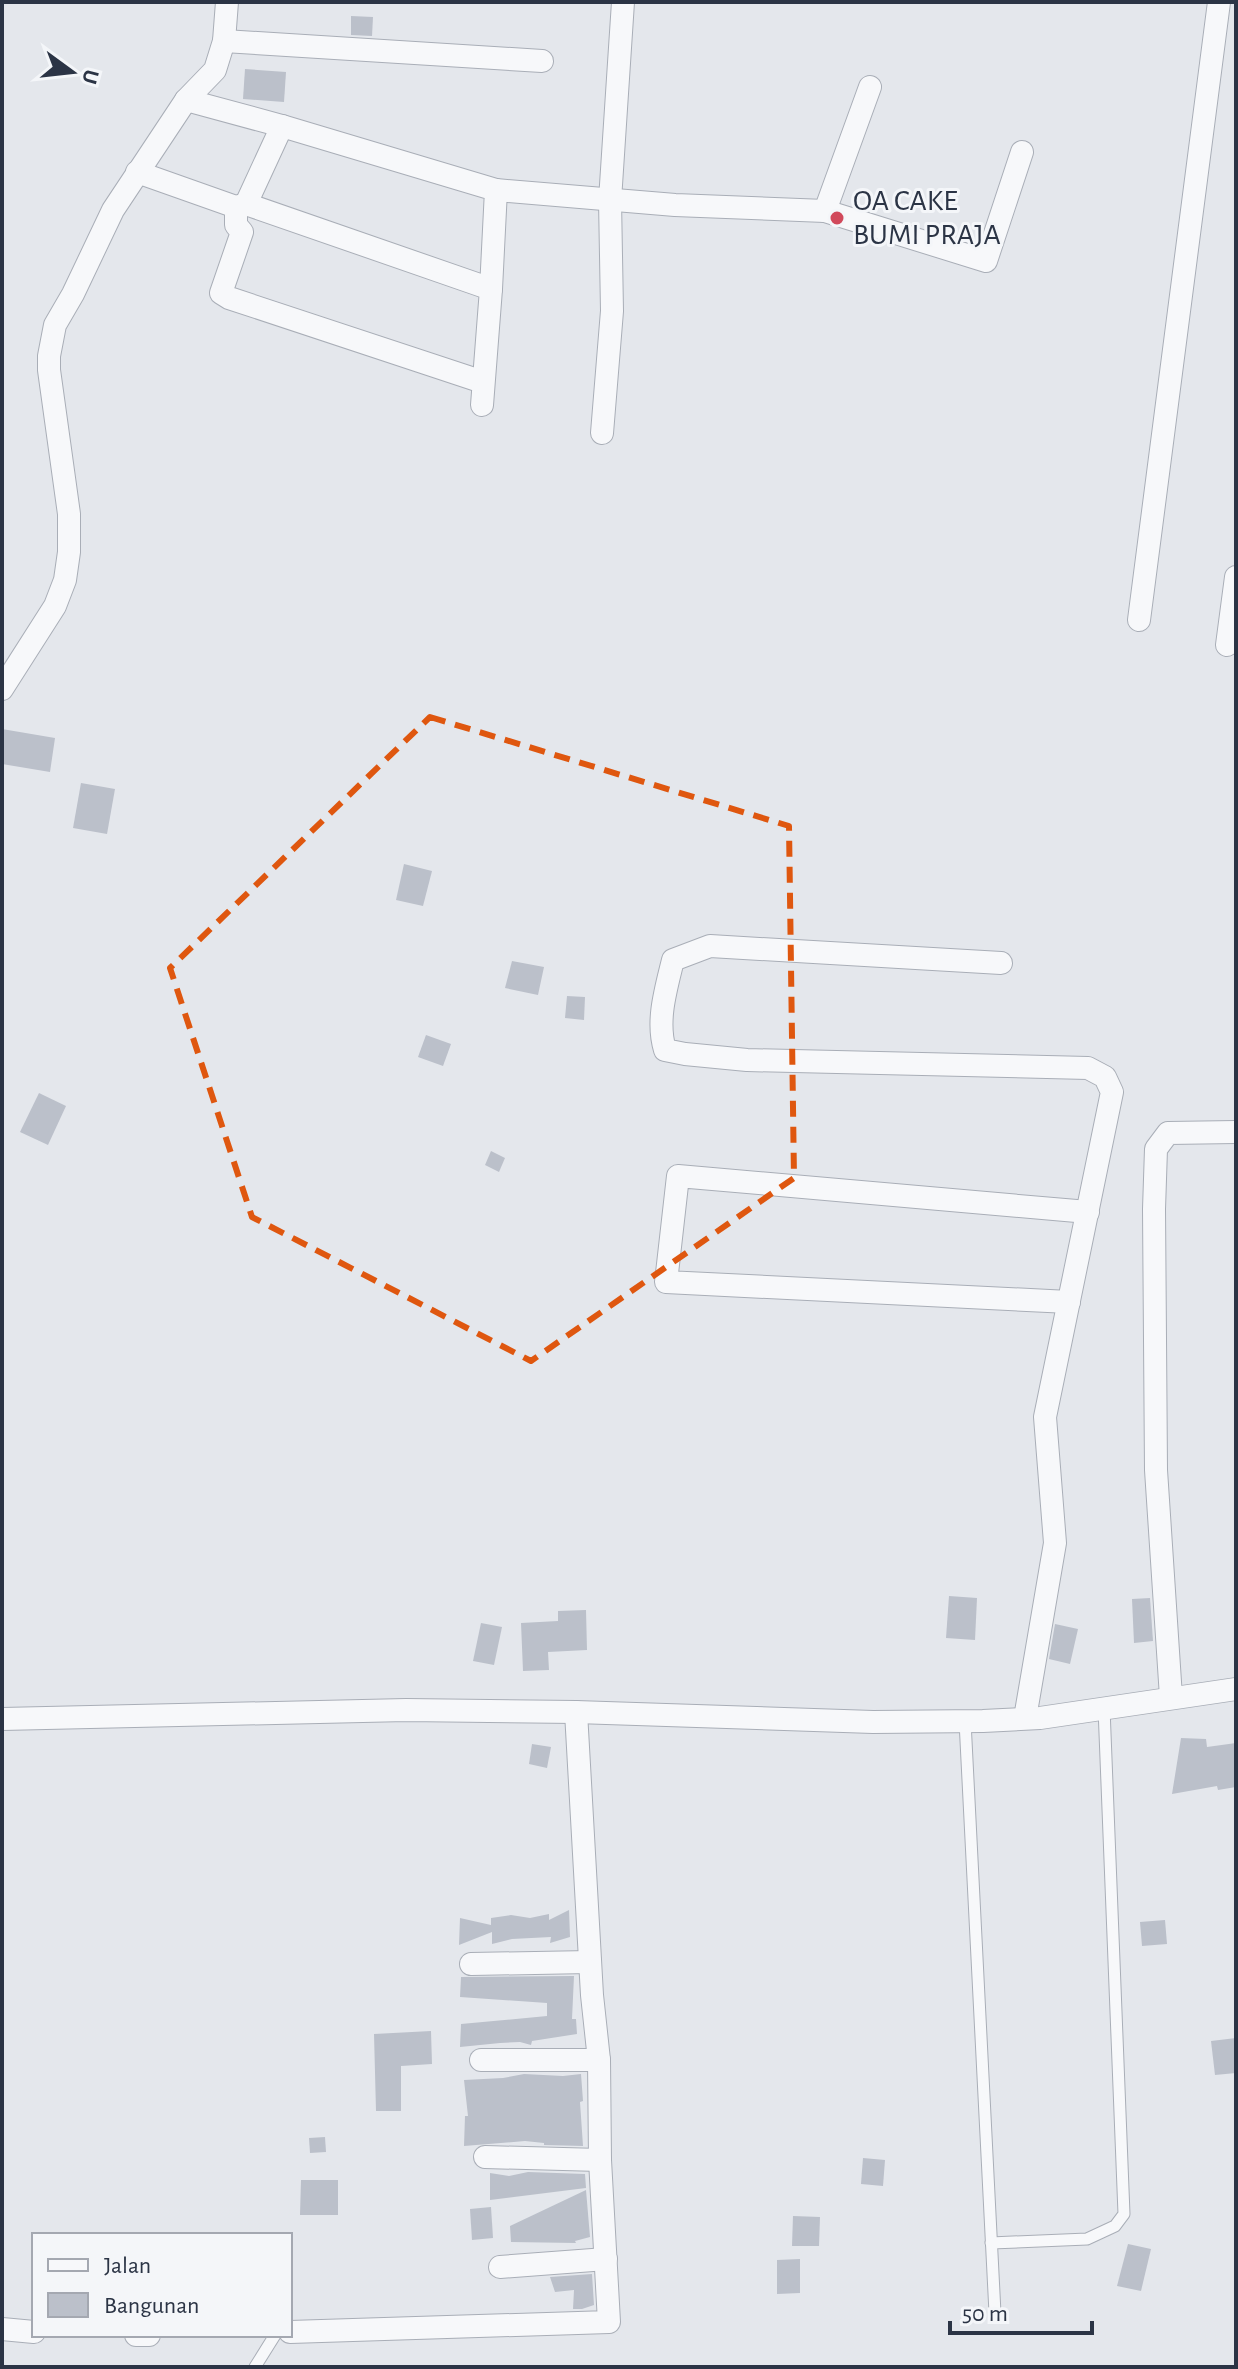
<svg xmlns="http://www.w3.org/2000/svg" width="1238" height="2369" font-family="'Alegreya Sans',sans-serif">
  <style>
    .building { fill: #bbc0ca }
    .lines { fill: none; stroke-linecap: round; stroke-linejoin: round }
    .service-casing { stroke: #a9aeb7; stroke-width: 13 }
    .minor-casing { stroke: #a9aeb7; stroke-width: 24 }
    .service { stroke: #f7f8fa; stroke-width: 11 }
    .minor { stroke: #f7f8fa; stroke-width: 22 }
    .marked { fill: none; stroke: #df570f; stroke-width: 6; stroke-dasharray: 16 10; stroke-linejoin: round }
    .poi-dot { fill: #d1495b; stroke: #f4f6f9; stroke-width: 3 }
    .labels { text-anchor: middle; dominant-baseline: central; stroke-width: 6; stroke-linejoin: round; paint-order: stroke }
    .poi-label { font-size: 30px; fill: #2b3445; stroke: #f4f6f9; text-anchor: start }
  </style>
  <rect width="100%" height="100%" fill="#e4e7ec"/>
  <g class="building">
    <path d="M 351,16 L 373,17 L 372,36 L 351,35 Z"/>
    <path d="M 245,69 L 286,72 L 284,102 L 243,99 Z"/>
    <path d="M 2,729 L 55,738 L 50,772 L 2,764 Z"/>
    <path d="M 81,783 L 115,789 L 107,834 L 73,828 Z"/>
    <path d="M 404,864 L 432,871 L 423,906 L 396,900 Z"/>
    <path d="M 512,961 L 544,967 L 538,995 L 505,988 Z"/>
    <path d="M 567,996 L 585,997 L 584,1020 L 565,1018 Z"/>
    <path d="M 426,1035 L 451,1044 L 443,1066 L 418,1057 Z"/>
    <path d="M 39,1093 L 66,1106 L 48,1145 L 20,1132 Z"/>
    <path d="M 491,1151 L 505,1158 L 499,1172 L 485,1165 Z"/>
    <path d="M 949,1596 L 977,1598 L 975,1640 L 946,1638 Z"/>
    <path d="M 1150,1598 L 1153,1641 L 1134,1643 L 1132,1599 Z"/>
    <path d="M 586,1610 L 587,1650 L 548,1652 L 549,1670 L 523,1671 L 521,1623 L 558,1621 L 558,1611 Z"/>
    <path d="M 481,1623 L 502,1627 L 494,1665 L 473,1661 Z"/>
    <path d="M 1055,1624 L 1078,1629 L 1070,1664 L 1049,1659 Z"/>
    <path d="M 1181,1738 L 1206,1739 L 1207,1747 L 1236,1743 L 1236,1787 L 1218,1790 L 1217,1786 L 1172,1794 Z"/>
    <path d="M 532,1744 L 551,1747 L 547,1768 L 529,1764 Z"/>
    <path d="M 569,1910 L 570,1937 L 550,1943 L 551,1937 L 512,1939 L 492,1944 L 492,1932 L 459,1945 L 460,1918 L 491,1925 L 491,1918 L 511,1915 L 530,1918 L 549,1914 L 549,1920 Z"/>
    <path d="M 1165,1920 L 1167,1944 L 1142,1946 L 1140,1922 Z"/>
    <path d="M 574,1976 L 572,2019 L 576,2019 L 577,2034 L 532,2041 L 531,2045 L 520,2042 L 500,2043 L 460,2047 L 461,2024 L 547,2016 L 547,2003 L 460,1997 L 461,1977 Z"/>
    <path d="M 431,2031 L 432,2064 L 401,2066 L 401,2111 L 376,2111 L 374,2034 Z"/>
    <path d="M 1236,2038 L 1236,2073 L 1215,2075 L 1211,2041 Z"/>
    <path d="M 524,2074 L 563,2076 L 581,2074 L 583,2101 L 580,2102 L 583,2146 L 544,2145 L 544,2143 L 525,2141 L 464,2146 L 465,2116 L 468,2116 L 464,2080 L 503,2078 Z"/>
    <path d="M 325,2137 L 326,2152 L 310,2153 L 309,2138 Z"/>
    <path d="M 863,2158 L 885,2160 L 883,2186 L 861,2184 Z"/>
    <path d="M 528,2172 L 585,2174 L 586,2188 L 490,2200 L 490,2173 L 509,2176 Z"/>
    <path d="M 301,2180 L 338,2180 L 338,2215 L 300,2215 Z"/>
    <path d="M 586,2190 L 590,2237 L 575,2241 L 576,2243 L 511,2242 L 510,2226 Z"/>
    <path d="M 491,2207 L 493,2238 L 472,2240 L 470,2209 Z"/>
    <path d="M 793,2216 L 820,2217 L 819,2246 L 792,2246 Z"/>
    <path d="M 1128,2244 L 1151,2249 L 1141,2291 L 1117,2286 Z"/>
    <path d="M 800,2259 L 800,2293 L 777,2294 L 777,2260 Z"/>
    <path d="M 592,2274 L 594,2305 L 582,2309 L 573,2309 L 574,2290 L 555,2292 L 550,2277 Z"/>
  </g>
  <g class="lines">
    <defs>
      <g id="service">
        <path d="M 965,1721 L 995,2313"/>
        <path d="M 991,2243 L 1087,2239 L 1115,2226 L 1124,2214 L 1104,1708"/>
        <path d="M 255,2367 L 275,2335"/>
      </g>
      <g id="minor">
        <path d="M 224,41 L 542,61"/>
        <path d="M 186,100 L 282,126 L 496,190 L 491,289"/>
        <path d="M 137,172 L 236,207 L 246,204 L 491,289 L 482,405"/>
        <path d="M 496,190 L 675,205 L 825,211 L 870,87"/>
        <path d="M 246,204 L 282,126"/>
        <path d="M 236,207 L 236,225 L 242,232 L 221,293 L 229,298 L 483,382"/>
        <path d="M 825,211 L 986,261 L 1022,152"/>
        <path d="M 602,433 L 612,311 L 610,200 L 623,2"/>
        <path d="M 1139,620 L 1219,2"/>
        <path d="M 1227,645 L 1236,577"/>
        <path d="M 2,689 L 55,606 L 65,580 L 69,552 L 69,514 L 49,370 L 49,356 L 55,325 L 73,294 L 113,210 L 186,100 L 215,70 L 224,41 L 227,2"/>
        <path d="M 1001,963 L 710,946 L 673,960 C 666,989 656,1021 665,1050 L 685,1054 L 747,1060 L 1088,1068 L 1105,1077 L 1112,1092 L 1045,1417 L 1055,1543 L 1025,1718"/>
        <path d="M 1069,1302 L 666,1282 L 678,1176 L 1088,1212"/>
        <path d="M 1171,1697 L 1156,1470 L 1154,1209 L 1156,1149 L 1168,1133 L 1236,1132"/>
        <path d="M 2,1719 L 406,1710 L 576,1712 L 873,1722 L 983,1721 L 1040,1718 L 1236,1689"/>
        <path d="M 471,1964 L 590,1962"/>
        <path d="M 481,2060 L 599,2060"/>
        <path d="M 485,2157 L 600,2160"/>
        <path d="M 500,2267 L 606,2259"/>
        <path d="M 2,2329 L 34,2332"/>
        <path d="M 290,2332 L 609,2322 L 600,2160 L 599,2060 L 592,1995 L 576,1712"/>
        <path d="M 136,2335 L 149,2335"/>
      </g>
    </defs>
    <use href="#service" class="service-casing"/>
    <use href="#minor" class="minor-casing"/>
    <use href="#service" class="service"/>
    <use href="#minor" class="minor"/>
  </g>
  <path class="marked" d="M 430,717 L 789,826 L 794,1178 L 531,1361 L 252,1217 L 170,968 Z"/>
  <circle class="poi-dot" cx="837" cy="218" r="8"/>
  <g class="labels">
    <g class="poi-label">
      <text x="853" y="201">OA CAKE<tspan x="853" dy="34">BUMI PRAJA</tspan></text>
    </g>
  </g>
  <rect width="1238" height="2369" fill="none" stroke="#2b3445" stroke-width="8"/>
  <rect x="32" y="2233" width="260" height="104" fill="#f4f6f9" stroke="#a4a8b1" stroke-width="2"/>
  <rect x="48" y="2259" width="40" height="12" fill="#f7f8fa" stroke="#a4a8b1" stroke-width="2"/>
  <text x="104" y="2273" font-size="24" fill="#2b3445">Jalan</text>
  <rect x="48" y="2293" width="40" height="24" fill="#bbc0ca" stroke="#a4a8b1" stroke-width="2"/>
  <text x="104" y="2313" font-size="24" fill="#2b3445">Bangunan</text>
  <g transform="translate(72 72) rotate(105)" stroke="#f4f6f9" stroke-width="6" paint-order="stroke">
  <path d="M0-6L14 30L0 20L-14 30Z" fill="#2b3445"/>
  <text y="-12" font-size="22" font-weight="bold" text-anchor="middle" fill="#2b3445">U</text>
  </g>
  <path d="M950 2321v12h142v-12" fill="none" stroke="#2b3445" stroke-width="4"/>
  <text x="962" y="2321" font-size="24" fill="#2b3445" stroke="#f4f6f9" stroke-width="6" paint-order="stroke">50 m</text>
</svg>
